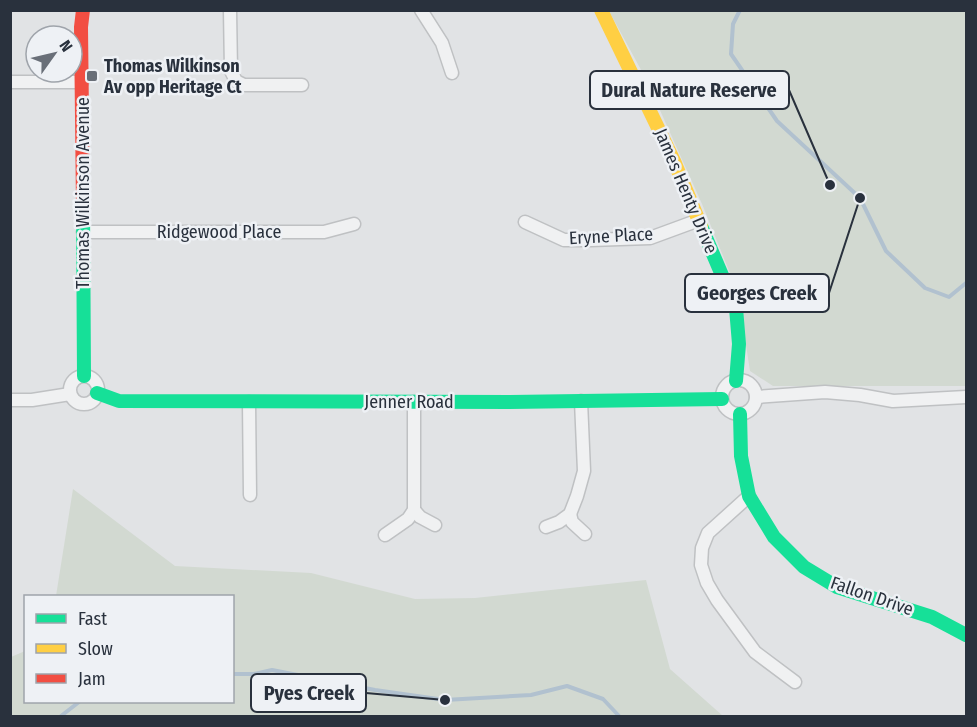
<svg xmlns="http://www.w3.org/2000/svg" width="977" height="727" font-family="'Fira Sans Condensed',sans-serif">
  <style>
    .green { fill: #d2d9d1 }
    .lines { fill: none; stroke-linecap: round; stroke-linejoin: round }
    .stream { stroke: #b1c1cf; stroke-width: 4 }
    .street-casing { stroke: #bfc1c3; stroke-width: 15 }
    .street { stroke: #f0f1f2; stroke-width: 12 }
    .fast { stroke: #16e098; stroke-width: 14 }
    .slow { stroke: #ffcf43; stroke-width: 14 }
    .jam { stroke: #f24e42; stroke-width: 14 }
    .poi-dot { fill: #696f78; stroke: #eef1f5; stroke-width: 2 }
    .labels { text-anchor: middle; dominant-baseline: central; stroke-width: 5; stroke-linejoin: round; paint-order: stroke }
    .poi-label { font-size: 18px; font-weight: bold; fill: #29313d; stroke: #eef1f5; text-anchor: start }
    .street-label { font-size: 18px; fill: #29313d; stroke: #eef1f5 }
    .leader { fill: none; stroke: #29313d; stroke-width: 2 }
    .callout-dot { fill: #29313d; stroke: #eef1f5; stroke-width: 2 }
    .callout { fill: #eef1f5; stroke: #29313d; stroke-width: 2 }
    .callout-label { font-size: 20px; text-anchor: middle; font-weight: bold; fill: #29313d }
  </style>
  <rect width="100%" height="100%" fill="#e1e3e5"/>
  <g class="green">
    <path d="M 609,11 L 966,11 L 966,386 L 773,386 L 750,371 L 738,293 L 702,204 L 646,79 Z"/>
    <path d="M 73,489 L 175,566 L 311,573 L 415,599 L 475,598 L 646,580 L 670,669 L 723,716 L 11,716 L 11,657 L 25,651 L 26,702 L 232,702 L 232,596 L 56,596 Z"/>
  </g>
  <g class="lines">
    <g class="stream">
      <path d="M 740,10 L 733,24 L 731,54 L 777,121 L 860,198 L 886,251 L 925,288 L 949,297 L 966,283"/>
      <path d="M 232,674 L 254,674 L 272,670 L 375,690 L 445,700 L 531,695 L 567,686 L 603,699 L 619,716"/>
      <path d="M 61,716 L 79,702"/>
    </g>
    <defs>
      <g id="street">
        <path d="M 230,10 L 231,71 L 236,81 L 244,85 L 302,85"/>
        <path d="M 421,10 L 442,43 L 452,73"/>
        <path d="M 10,82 L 82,82"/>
        <path d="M 525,222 L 564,240 L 590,240 L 650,238 L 699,220"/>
        <path d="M 83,232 L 324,232 L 354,224"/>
        <circle cx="84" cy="390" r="14"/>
        <circle cx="739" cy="397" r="17"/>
        <path d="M 756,397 L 825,392 L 860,395 L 893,401 L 966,397"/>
        <path d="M 10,400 L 32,400 L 70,394"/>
        <path d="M 249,402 L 250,495"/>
        <path d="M 749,496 L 708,533 L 702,548 L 701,565 L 707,583 L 717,600 L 755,652 L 795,682"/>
        <path d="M 414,510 L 420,517 L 435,525"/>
        <path d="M 570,514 L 572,522 L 585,534"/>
        <path d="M 546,527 L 559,522 L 570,514 L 577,496 L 584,471 L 581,401"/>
        <path d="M 385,535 L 408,519 L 414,510 L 414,402"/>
      </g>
    </defs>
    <use href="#street" class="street-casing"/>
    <use href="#street" class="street"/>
    <g class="fast">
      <path d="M 83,207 L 84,376"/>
      <path d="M 701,226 L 736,308 L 739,344 L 736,381"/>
      <path d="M 97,393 L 119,401 L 510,402 L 722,399"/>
      <path d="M 740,414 L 741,456 L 749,496 L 774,537 L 804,567 L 837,587 L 932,617 L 966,635"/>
    </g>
    <path class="slow" d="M 601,10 L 674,161 L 701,226"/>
    <path class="jam" d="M 83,207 L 81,27 L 83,10"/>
  </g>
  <rect class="poi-dot" x="86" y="70" width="12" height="12" rx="3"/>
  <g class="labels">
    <g class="poi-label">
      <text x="104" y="66">Thomas Wilkinson<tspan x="104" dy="21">Av opp Heritage Ct</tspan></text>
    </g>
    <g class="street-label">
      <text transform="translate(686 191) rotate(67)">James Henty Drive</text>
      <text transform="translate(83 193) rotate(-90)">Thomas Wilkinson Avenue</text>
      <text x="219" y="232">Ridgewood Place</text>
      <text transform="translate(611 236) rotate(-3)">Eryne Place</text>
      <text x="409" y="402">Jenner Road</text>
      <text transform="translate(872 596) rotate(19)">Fallon Drive</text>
    </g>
  </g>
  <path class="leader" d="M830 185L789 90M860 198L829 293M445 700L366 693"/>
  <g class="callout-dot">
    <circle cx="830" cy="185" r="6"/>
    <circle cx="860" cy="198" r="6"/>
    <circle cx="445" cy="700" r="6"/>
  </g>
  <g class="callout">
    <rect x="590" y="71" width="199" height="38" rx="6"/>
    <rect x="685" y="274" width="144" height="38" rx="6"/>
    <rect x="251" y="674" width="115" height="38" rx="6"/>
  </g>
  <g class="callout-label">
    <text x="689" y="97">Dural Nature Reserve</text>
    <text x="757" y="300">Georges Creek</text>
    <text x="309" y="700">Pyes Creek</text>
  </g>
  <rect width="977" height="727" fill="none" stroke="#29313d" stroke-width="24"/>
  <rect x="24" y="595" width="210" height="108" fill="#eef1f5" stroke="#9fa4ab" stroke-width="1.5"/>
  <rect x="36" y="614" width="30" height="9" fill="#16e098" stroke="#9fa4ab" stroke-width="1.5"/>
  <text x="78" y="625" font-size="18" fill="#29313d">Fast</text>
  <rect x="36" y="644" width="30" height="9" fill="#ffcf43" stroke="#9fa4ab" stroke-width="1.5"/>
  <text x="78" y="655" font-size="18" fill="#29313d">Slow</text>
  <rect x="36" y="674" width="30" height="9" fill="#f24e42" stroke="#9fa4ab" stroke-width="1.5"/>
  <text x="78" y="685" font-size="18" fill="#29313d">Jam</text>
  <g transform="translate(54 54) rotate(56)"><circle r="28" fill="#eef1f5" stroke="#9fa4ab" stroke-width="1.5"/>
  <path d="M0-4.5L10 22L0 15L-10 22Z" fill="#696f78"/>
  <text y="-9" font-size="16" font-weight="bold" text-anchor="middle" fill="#29313d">N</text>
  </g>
</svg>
